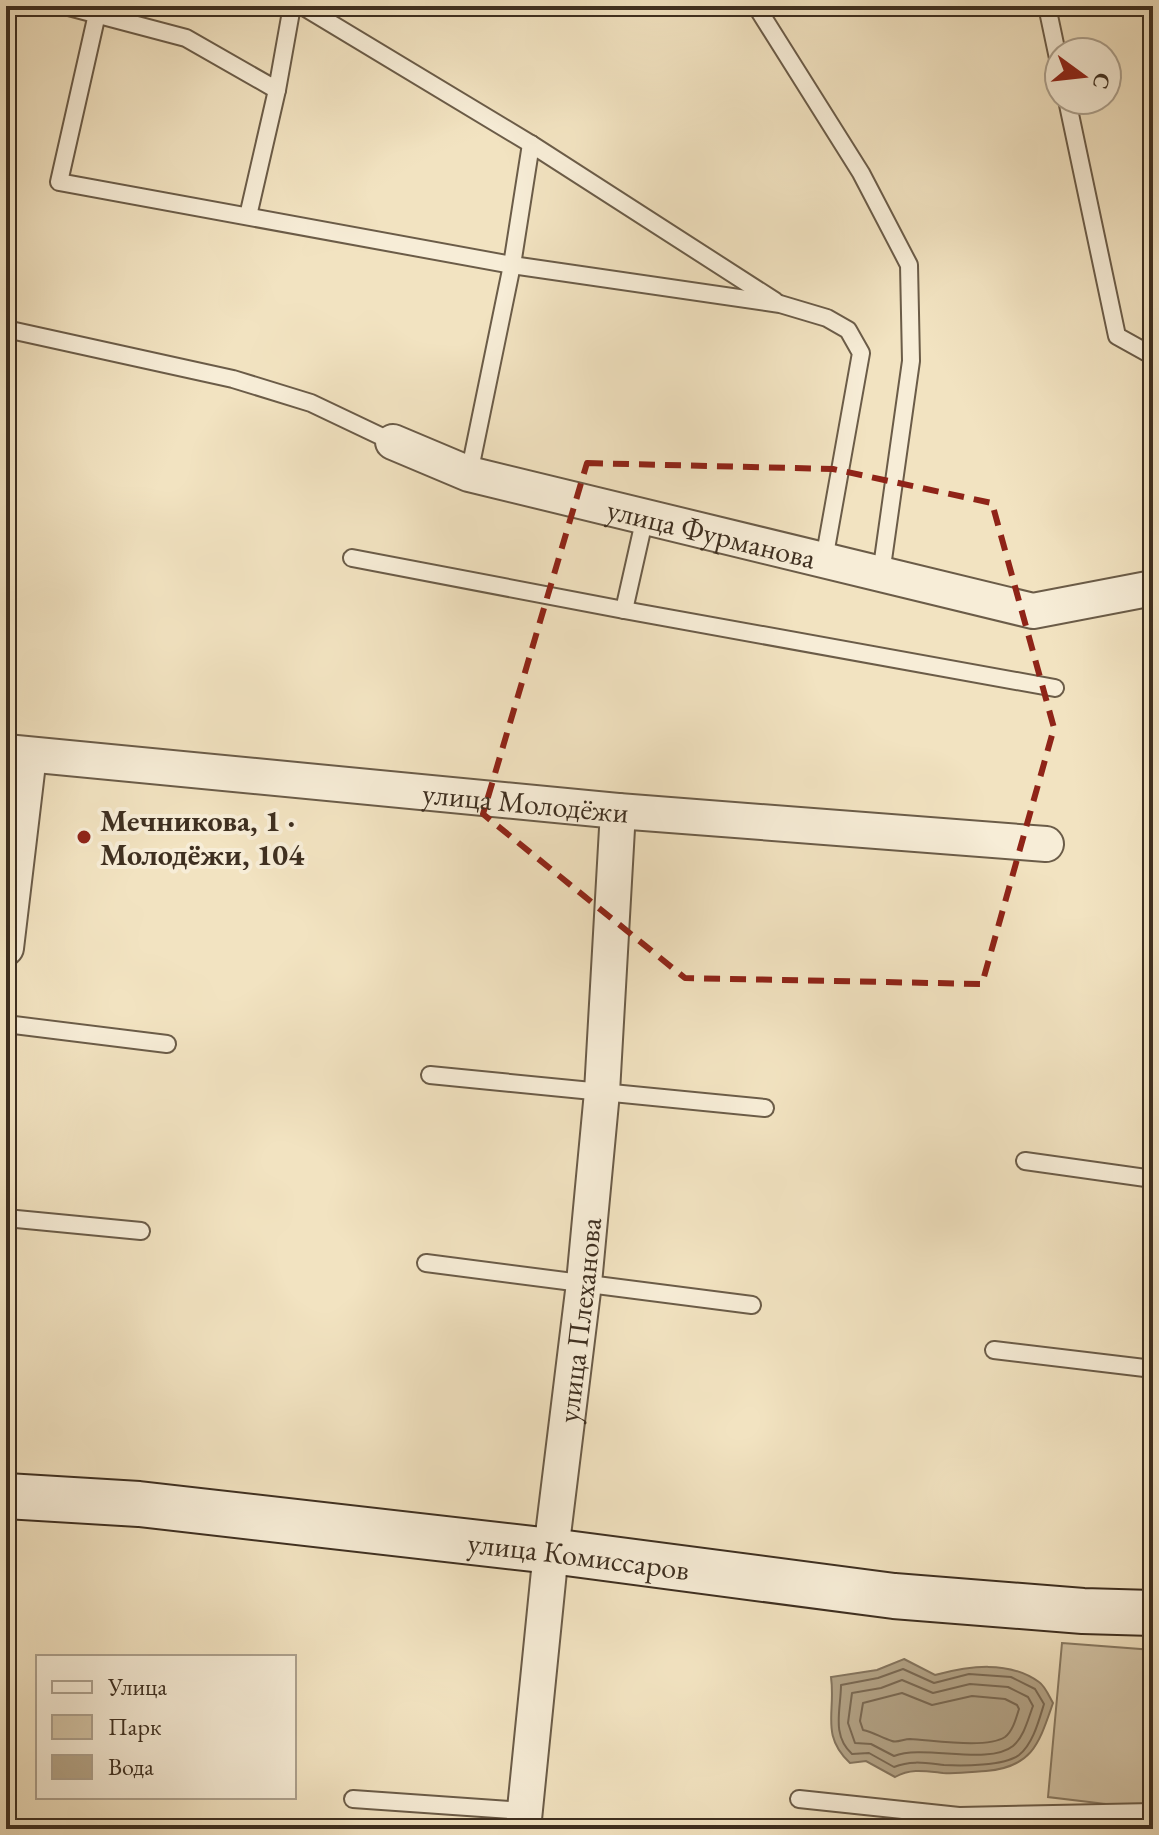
<svg xmlns="http://www.w3.org/2000/svg" width="1159" height="1835" font-family="'EB Garamond',serif">
  <style>
    .green { fill: #d3c4a6; stroke: #887a63; stroke-width: 2 }
    .water { fill: #b5a68a; stroke: #857660; stroke-width: 2 }
    .lines { fill: none; stroke-linecap: round; stroke-linejoin: round }
    .shore { stroke: #7a6a55; stroke-width: 2 }
    .lane-casing { stroke: #6b5c48; stroke-width: 20 }
    .street-casing { stroke: #6b5c48; stroke-width: 38 }
    .secondary-casing { stroke: #3e2f20; stroke-width: 48 }
    .lane { stroke: #f7edd7; stroke-width: 16 }
    .street { stroke: #f7edd7; stroke-width: 34 }
    .secondary { stroke: #f7edd7; stroke-width: 44 }
    .marked { fill: none; stroke: #8f2418; stroke-width: 6; stroke-dasharray: 16 10; stroke-linejoin: round }
    .poi-dot { fill: #8f2418; stroke: #f7edd7; stroke-width: 3 }
    .labels { text-anchor: middle; dominant-baseline: central; stroke-width: 8; stroke-linejoin: round; paint-order: stroke }
    .street-label { font-size: 30px; fill: #3e2f20; stroke: #f7edd7 }
    .poi-label { font-size: 30px; font-weight: bold; fill: #3e2f20; stroke: #f7edd7; text-anchor: start }
  </style>
  <rect width="100%" height="100%" fill="#f2e3c1"/>
  <filter id="stains"><feTurbulence type="fractalNoise" baseFrequency=".0025" numOctaves="4"/><feColorMatrix values="0 0 0 0 .2 0 0 0 0 .09 0 0 0 0 .02 0 0 0 .5 -.17"/></filter>
  <radialGradient id="worn" r=".72"><stop offset=".6" stop-color="#630" stop-opacity="0"/><stop offset="1" stop-color="#630" stop-opacity=".3"/></radialGradient>
  <path class="green" d="M 1062,1643 L 1153,1650 L 1153,1703 L 1147,1809 L 1048,1797 Z"/>
  <path class="water" d="M 904,1659 L 935,1675 C 969,1666 1008,1660 1039,1682 C 1045,1686 1049,1696 1053,1703 C 1039,1743 1033,1767 986,1771 C 972,1772 957,1774 943,1773 C 925,1771 911,1768 895,1777 L 866,1761 L 850,1763 C 820,1735 836,1712 831,1677 L 877,1670 Z"/>
  <g class="lines">
    <g class="shore">
      <path d="M 903,1669 L 934,1683 L 969,1674 L 1011,1677 L 1035,1689 L 1044,1704 C 1039,1720 1033,1744 1019,1755 C 1004,1766 962,1766 944,1765 C 926,1763 911,1760 894,1767 L 869,1753 L 852,1754 C 831,1735 841,1709 841,1685 L 878,1678 Z"/>
      <path d="M 902,1680 L 933,1693 L 970,1684 L 1008,1687 L 1028,1697 L 1033,1706 C 1028,1719 1024,1737 1013,1746 C 988,1766 923,1744 894,1756 L 871,1744 L 855,1743 L 848,1723 L 852,1693 L 881,1688 Z"/>
      <path d="M 902,1693 L 932,1705 L 972,1696 L 1005,1699 L 1017,1705 L 1019,1709 C 1016,1718 1013,1731 1005,1737 C 987,1749 932,1740 910,1739 C 904,1739 897,1743 892,1741 C 882,1738 873,1732 863,1730 L 860,1721 L 863,1703 Z"/>
    </g>
    <defs>
      <g id="lane">
        <path d="M 65,6 L 186,38 L 277,90"/>
        <path d="M 302,6 L 531,144 L 775,301"/>
        <path d="M 756,6 L 861,173 L 909,265 L 911,361 L 881,574"/>
        <path d="M 1050,6 L 1048,11 L 1059,63"/>
        <path d="M 1152,6 L 1153,9"/>
        <path d="M 97,14 L 59,182 L 512,265 L 780,304 L 827,318 L 848,330 L 861,353 L 824,560"/>
        <path d="M 1067,100 L 1117,336 L 1153,356"/>
        <path d="M 248,216 L 277,90 L 292,6"/>
        <path d="M 6,329 L 233,379 L 311,403 L 393,442"/>
        <path d="M 469,474 L 512,265 L 531,144"/>
        <path d="M 352,558 L 624,610 L 1055,688"/>
        <path d="M 624,610 L 645,517"/>
        <path d="M 6,1024 L 167,1044"/>
        <path d="M 430,1075 L 765,1108"/>
        <path d="M 1025,1161 L 1153,1179"/>
        <path d="M 6,1218 L 141,1231"/>
        <path d="M 426,1263 L 752,1305"/>
        <path d="M 994,1350 L 1153,1369"/>
        <path d="M 353,1799 L 525,1811"/>
        <path d="M 799,1799 L 959,1816 L 1153,1812"/>
      </g>
      <g id="street">
        <path id="s1" d="M 393,442 L 469,474 L 1033,611 L 1153,588"/>
        <path id="s2" d="M 6,752 L 618,811 L 1046,844"/>
        <path d="M 6,948 L 29,755"/>
        <path id="s3" d="M 523,1829 L 551,1551 L 584,1283 L 602,1092 L 618,811"/>
      </g>
      <g id="secondary">
        <path id="s4" d="M 6,1496 L 139,1504 L 551,1551 L 894,1596 L 1083,1611 L 1153,1613"/>
      </g>
    </defs>
    <use href="#lane" class="lane-casing"/>
    <use href="#street" class="street-casing"/>
    <use href="#secondary" class="secondary-casing"/>
    <use href="#lane" class="lane"/>
    <use href="#street" class="street"/>
    <use href="#secondary" class="secondary"/>
  </g>
  <path class="marked" d="M 587,463 L 833,469 L 992,503 L 1054,728 L 982,984 L 685,978 L 483,814 Z"/>
  <circle class="poi-dot" cx="84" cy="837" r="8"/>
  <g class="labels">
    <g class="street-label">
      <text stroke="none"><textPath href="#s1" startOffset="332">улица Фурманова</textPath></text>
      <text stroke="none"><textPath href="#s2" startOffset="522">улица Молодёжи</textPath></text>
      <text stroke="none"><textPath href="#s3" startOffset="512">улица Плеханова</textPath></text>
      <text stroke="none"><textPath href="#s4" startOffset="576">улица Комиссаров</textPath></text>
    </g>
    <g class="poi-label">
      <text x="100" y="820">Мечникова, 1 ·<tspan x="100" dy="34">Молодёжи, 104</tspan></text>
    </g>
  </g>
  <rect width="1159" height="1835" fill="none" stroke="#f2e3c1" stroke-width="32"/>
  <rect x="8" y="8" width="1143" height="1819" fill="none" stroke="#3e2f20" stroke-width="4"/>
  <rect x="16" y="16" width="1127" height="1803" fill="none" stroke="#3e2f20" stroke-width="2"/>
  <rect x="36" y="1655" width="260" height="144" fill="#f7edd7" stroke="#ada18e" stroke-width="2"/>
  <rect x="52" y="1681" width="40" height="12" fill="#f7edd7" stroke="#ada18e" stroke-width="2"/>
  <text x="108" y="1695" font-size="24" fill="#3e2f20">Улица</text>
  <rect x="52" y="1715" width="40" height="24" fill="#d3c4a6" stroke="#ada18e" stroke-width="2"/>
  <text x="108" y="1735" font-size="24" fill="#3e2f20">Парк</text>
  <rect x="52" y="1755" width="40" height="24" fill="#b5a68a" stroke="#ada18e" stroke-width="2"/>
  <text x="108" y="1775" font-size="24" fill="#3e2f20">Вода</text>
  <g transform="translate(1083 76) rotate(105)"><circle r="38" fill="#f7edd7" stroke="#ada18e" stroke-width="2"/>
  <path d="M0-6L14 30L0 20L-14 30Z" fill="#8f2418"/>
  <text y="-12" font-size="22" font-weight="bold" text-anchor="middle" fill="#3e2f20">С</text>
  </g>
  <rect width="100%" height="100%" filter="url(#stains)"/>
  <rect width="100%" height="100%" fill="url(#worn)"/>
</svg>
